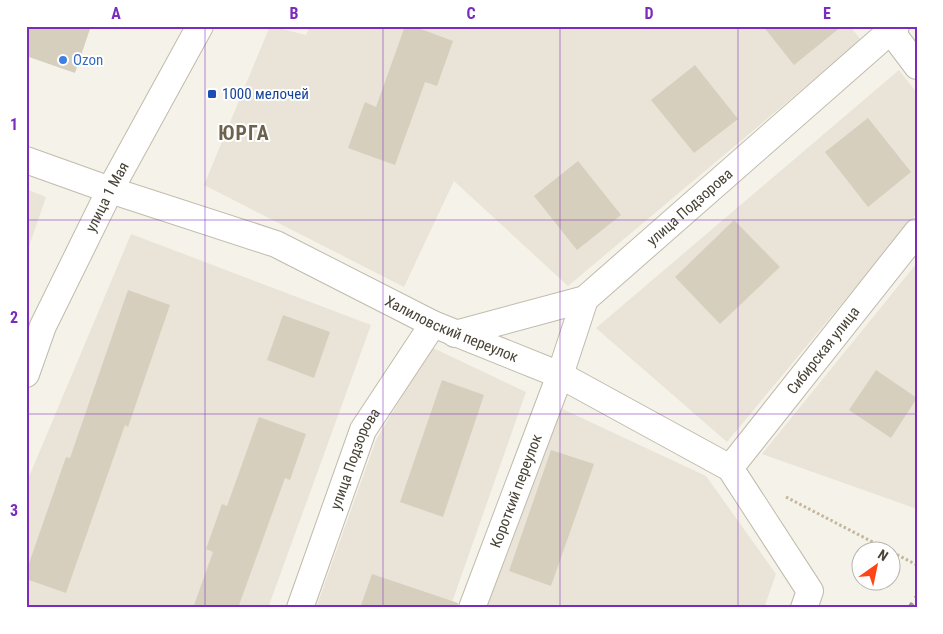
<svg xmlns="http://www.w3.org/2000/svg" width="943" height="634" font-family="'Roboto Condensed',sans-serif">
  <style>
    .residential { fill: #e9e4d7 }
    .building { fill: #d7cfbe }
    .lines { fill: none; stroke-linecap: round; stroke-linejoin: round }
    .minor-casing { stroke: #c1bbab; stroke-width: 28 }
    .path { stroke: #c4b79c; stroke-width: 3; stroke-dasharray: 2.5 2.5; stroke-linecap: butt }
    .minor { stroke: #fff; stroke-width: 26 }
    .rail { stroke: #989898; stroke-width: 4; stroke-dasharray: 6 6; stroke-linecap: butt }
    .grid { fill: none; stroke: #7b2cbf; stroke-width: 1; stroke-opacity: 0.55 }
    .shop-dot { fill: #3f7fe0; stroke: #fff; stroke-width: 2 }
    .transit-dot { fill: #1a4fb4; stroke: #fff; stroke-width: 2 }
    .labels { text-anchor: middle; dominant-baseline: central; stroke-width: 4; stroke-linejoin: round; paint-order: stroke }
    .shop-label { font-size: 15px; fill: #366cbe; stroke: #fff; text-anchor: start }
    .transit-label { font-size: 15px; fill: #164399; stroke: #fff; text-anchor: start }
    .street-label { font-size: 15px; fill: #494337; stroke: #fff }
    .district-label { font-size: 20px; font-weight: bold; letter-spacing: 1px; fill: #6d624e; stroke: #fff }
    .neatline { fill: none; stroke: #7b2cbf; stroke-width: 2 }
    .grid-label { font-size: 16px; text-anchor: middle; font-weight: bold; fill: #7b2cbf }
  </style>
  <rect width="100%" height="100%" fill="#f5f2e9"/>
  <g class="residential">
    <path d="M 270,26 L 306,35 L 310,26 L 850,26 L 861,40 L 568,286 L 454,181 L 404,287 L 204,185 Z"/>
    <path d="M 899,70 L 917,93 L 917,213 L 727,442 L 596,328 Z"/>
    <path d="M 26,189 L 46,197 L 26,255 Z"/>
    <path d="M 131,234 L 371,325 L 268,608 L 26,608 L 26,484 Z"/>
    <path d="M 917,263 L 917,509 L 762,454 Z"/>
    <path d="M 431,347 L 526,392 L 450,608 L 316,608 L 376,440 Z"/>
    <path d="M 554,405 L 706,476 L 776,574 L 764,608 L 481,608 Z"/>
  </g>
  <g class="building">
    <path d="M 26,26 L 91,26 L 75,73 L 26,56 Z"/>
    <path d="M 405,26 L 413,26 L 453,41 L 437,86 L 425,82 L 395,165 L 348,148 L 365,102 L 376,107 Z"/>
    <path d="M 763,26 L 842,26 L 794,65 Z"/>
    <path d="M 695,65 L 738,119 L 694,153 L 651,100 Z"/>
    <path d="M 868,118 L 911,172 L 868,207 L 825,152 Z"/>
    <path d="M 578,161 L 621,215 L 577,250 L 534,196 Z"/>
    <path d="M 734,220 L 780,267 L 720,324 L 675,277 Z"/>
    <path d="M 128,290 L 170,305 L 128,427 L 125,425 L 66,593 L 26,579 L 26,572 L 66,457 L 70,458 Z"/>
    <path d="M 283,315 L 330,332 L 314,378 L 267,360 Z"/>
    <path d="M 876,370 L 917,398 L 891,438 L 849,410 Z"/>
    <path d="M 442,380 L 484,395 L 443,517 L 400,502 Z"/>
    <path d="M 259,417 L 306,434 L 290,480 L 285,478 L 238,608 L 193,608 L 213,552 L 206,549 L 222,504 L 227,506 Z"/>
    <path d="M 551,450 L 594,464 L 551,586 L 509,571 Z"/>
    <path d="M 372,574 L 458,603 L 457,608 L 360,608 Z"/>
  </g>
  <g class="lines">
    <defs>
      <g id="minor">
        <path d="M 887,26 L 917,66"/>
        <path id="s1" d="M 26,160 L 110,190 L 276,244 L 433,324 L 560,375 L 730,468 L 810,591 L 804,608"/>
        <path id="s2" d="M 455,334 L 585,299 L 896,26"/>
        <path id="s3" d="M 26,374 L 43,326 L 110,190 L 200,26"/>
        <path id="s4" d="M 730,468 L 917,232"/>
        <path id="s5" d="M 300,608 L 363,430 L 433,324"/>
        <path id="s6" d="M 472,608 L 560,375 L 585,299"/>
      </g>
    </defs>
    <use href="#minor" class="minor-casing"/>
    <path class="path" d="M 786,497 L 917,565"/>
    <use href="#minor" class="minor"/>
    <path class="rail" d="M 909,608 L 917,596"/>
  </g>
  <path class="grid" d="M 205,26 L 205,608M 383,26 L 383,608M 560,26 L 560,608M 738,26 L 738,608M 26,220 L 917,220M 26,414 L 917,414"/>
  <circle class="shop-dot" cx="63" cy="60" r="5"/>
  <rect class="transit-dot" x="207" y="89" width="10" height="10" rx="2.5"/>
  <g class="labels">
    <g class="shop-label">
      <text x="73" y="60">Ozon</text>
    </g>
    <g class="transit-label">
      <text x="222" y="94">1000 мелочей</text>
    </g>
    <g class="street-label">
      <text stroke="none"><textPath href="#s3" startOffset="195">улица 1 Мая</textPath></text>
      <text stroke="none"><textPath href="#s2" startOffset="274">улица Подзорова</textPath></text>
      <text stroke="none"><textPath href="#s1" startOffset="459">Халиловский переулок</textPath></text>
      <text stroke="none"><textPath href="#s4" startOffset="150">Сибирская улица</textPath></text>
      <text stroke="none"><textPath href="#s5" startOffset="159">улица Подзорова</textPath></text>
      <text stroke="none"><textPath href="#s6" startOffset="125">Короткий переулок</textPath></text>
    </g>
    <g class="district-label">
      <text x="244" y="133">ЮРГА</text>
    </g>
  </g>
  <rect width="943" height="634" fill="none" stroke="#ffffff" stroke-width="55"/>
  <g transform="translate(876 566) rotate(33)"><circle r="24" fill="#ffffff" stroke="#b6b4af"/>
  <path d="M0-4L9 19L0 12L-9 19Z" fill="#ff4516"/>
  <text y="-8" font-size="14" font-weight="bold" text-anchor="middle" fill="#494337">N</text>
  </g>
  <rect x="28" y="28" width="888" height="578" class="neatline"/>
  <g class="grid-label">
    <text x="116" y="19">A</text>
    <text x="294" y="19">B</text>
    <text x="471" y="19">C</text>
    <text x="649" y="19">D</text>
    <text x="827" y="19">E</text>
    <text x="14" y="130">1</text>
    <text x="14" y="323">2</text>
    <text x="14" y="516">3</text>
  </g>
</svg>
